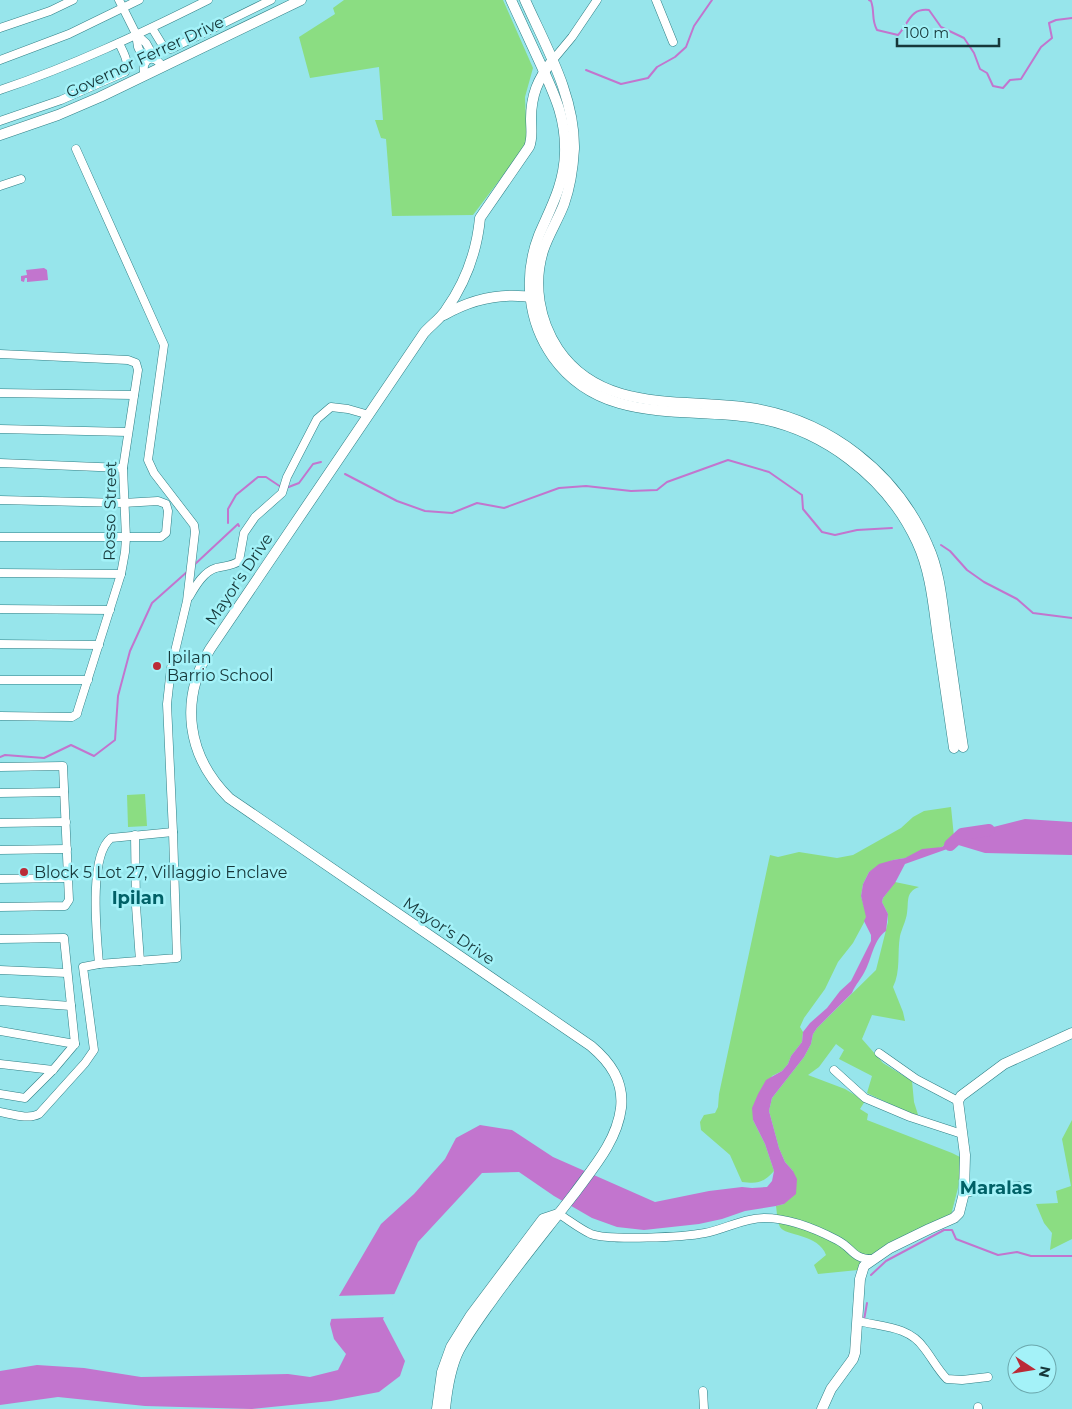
<svg xmlns="http://www.w3.org/2000/svg" width="1072" height="1409" font-family="Montserrat,sans-serif">
  <style>
    .green { fill: #8bdd82 }
    .water { fill: #c275ce }
    .pier { fill: #97e5eb }
    .lines { fill: none; stroke-linecap: round; stroke-linejoin: round }
    .stream { stroke: #c275ce; stroke-width: 2 }
    .river { stroke: #c275ce; stroke-width: 12 }
    .street-casing { stroke: #2f7f85; stroke-width: 9 }
    .secondary-casing { stroke: #2f7f85; stroke-width: 11 }
    .street { stroke: #fff; stroke-width: 8 }
    .secondary { stroke: #fff; stroke-width: 10 }
    .poi-dot { fill: #bb2b37; stroke: #a4f2f8; stroke-width: 2 }
    .labels { text-anchor: middle; dominant-baseline: central; stroke-width: 5; stroke-linejoin: round; paint-order: stroke }
    .street-label { font-size: 16px; fill: #163739; stroke: #a4f2f8 }
    .poi-label { font-size: 16px; fill: #163739; stroke: #a4f2f8; text-anchor: start }
    .neighbourhood-label { font-size: 18px; font-weight: bold; fill: #006167; stroke: #a4f2f8 }
  </style>
  <rect width="100%" height="100%" fill="#97e5eb"/>
  <g class="green">
    <path d="M 344,0 L 503,0 L 533,68 L 525,97 L 527,144 L 473,215 L 392,216 L 386,139 L 381,138 L 375,120 L 383,120 L 379,67 L 310,78 L 299,37 L 335,14 L 333,8 Z"/>
    <path d="M 145,794 L 147,826 L 128,827 L 127,795 Z"/>
    <path d="M 951,807 L 954,837 L 942,847 L 905,858 L 893,860 L 869,872 L 863,884 L 861,896 L 867,917 L 853,943 L 838,962 L 825,989 L 804,1018 L 800,1027 L 803,1032 L 802,1042 L 791,1056 L 788,1064 L 782,1071 L 772,1076 L 753,1120 L 765,1144 L 774,1171 C 763,1183 758,1184 742,1182 L 730,1155 L 701,1130 L 700,1122 L 704,1115 L 715,1113 L 718,1107 L 719,1094 L 770,855 L 778,857 L 799,852 L 837,858 L 853,855 L 901,828 L 913,817 L 924,811 Z"/>
    <path d="M 895,882 L 919,887 C 905,892 909,902 907,913 C 906,921 902,928 900,936 C 897,953 901,971 893,987 L 903,1012 L 905,1021 L 872,1015 L 862,1039 L 883,1063 L 912,1081 L 914,1102 L 919,1118 L 867,1093 L 872,1076 L 839,1059 L 844,1050 L 836,1044 L 819,1067 L 808,1075 L 845,1089 L 865,1101 L 860,1109 L 868,1114 L 867,1120 L 952,1153 L 960,1157 L 959,1184 L 951,1215 C 918,1231 882,1240 858,1270 L 818,1274 L 814,1265 L 826,1255 C 819,1234 785,1236 780,1227 C 777,1221 777,1212 776,1206 L 784,1204 L 793,1171 L 785,1162 L 779,1148 L 769,1111 L 772,1098 L 804,1057 L 811,1044 L 813,1034 L 817,1028 L 876,970 L 888,922 L 888,914 L 882,902 L 883,898 Z"/>
    <path d="M 1072,1120 L 1072,1239 L 1050,1250 L 1052,1233 L 1044,1223 L 1036,1204 L 1058,1203 L 1056,1191 L 1071,1186 L 1062,1139 Z"/>
  </g>
  <g class="water">
    <path d="M 44,268 L 47,270 L 48,280 L 27,282 L 27,278 L 25,278 L 24,282 L 21,281 L 21,276 L 27,275 L 26,270 Z"/>
    <path d="M 1025,819 L 1072,822 L 1072,855 L 985,853 L 955,844 L 950,848 L 905,864 L 895,883 L 883,898 L 882,902 L 888,914 L 886,931 C 874,939 872,957 866,969 C 862,978 855,985 852,993 L 817,1028 L 813,1034 L 811,1044 L 804,1057 L 772,1098 L 769,1111 L 779,1148 L 785,1162 L 793,1171 L 797,1179 L 796,1194 L 784,1204 L 776,1206 L 745,1211 L 722,1219 L 699,1224 L 644,1230 L 617,1227 L 592,1218 L 554,1196 L 519,1172 L 482,1173 L 418,1242 L 383,1319 L 405,1361 L 400,1376 L 379,1392 L 331,1401 L 252,1409 L 145,1406 L 58,1397 L 0,1405 L 0,1371 L 37,1365 L 84,1368 L 141,1377 L 288,1374 L 310,1377 L 338,1370 L 346,1354 L 334,1339 L 330,1324 L 336,1301 L 381,1224 L 414,1194 L 445,1159 L 456,1138 L 480,1125 L 512,1130 L 553,1157 L 655,1202 L 709,1191 L 742,1187 L 752,1188 L 767,1187 L 772,1181 L 774,1171 L 765,1144 L 753,1120 L 752,1108 L 758,1094 L 766,1080 L 782,1071 L 788,1064 L 791,1056 L 802,1042 L 803,1032 L 810,1023 L 827,1008 L 840,991 L 851,981 L 871,941 L 871,935 L 864,921 L 866,917 L 861,896 L 863,884 L 869,872 L 879,864 L 893,860 L 905,858 L 922,849 L 942,847 L 954,837 Z"/>
  </g>
  <path class="pier" d="M 397,1294 L 387,1317 L 328,1319 L 336,1296 Z"/>
  <g class="lines">
    <g class="stream">
      <path d="M 869,0 L 871,1 C 875,12 871,19 877,30 L 898,35 C 909,23 910,8 929,10 L 941,27 L 964,38 L 974,53 L 980,69 L 987,73 L 993,86 L 1003,88 L 1010,80 L 1021,79 L 1041,47 L 1052,38 L 1049,23 L 1056,20 L 1072,18"/>
      <path d="M 586,70 L 621,84 L 648,78 L 657,67 L 675,57 L 686,47 L 694,26 L 712,0"/>
      <path d="M 345,474 L 397,501 L 425,511 L 452,513 L 477,503 L 504,508 L 559,488 L 586,486 L 631,491 L 657,490 L 667,482 L 728,460 L 769,472 L 802,495 L 803,509 L 822,532 L 835,535 L 857,530 L 892,528"/>
      <path d="M 286,488 L 299,483 L 313,464 L 321,462"/>
      <path d="M 228,523 L 228,509 L 236,495 L 258,477 L 266,477 L 281,487"/>
      <path d="M 941,545 L 950,551 L 967,570 L 984,582 L 1017,599 L 1033,613 L 1072,618"/>
      <path d="M 193,566 L 238,524 L 239,526"/>
      <path d="M 0,757 L 5,755 L 44,758 L 71,745 L 94,756 L 115,740 L 118,696 L 130,651 L 152,603 L 188,571"/>
      <path d="M 871,1275 L 886,1261 L 944,1230 L 952,1230 L 956,1239 L 998,1255 L 1017,1252 L 1031,1256 L 1072,1256"/>
      <path d="M 864,1320 L 867,1303"/>
    </g>
    <path class="river" d="M 950,845 L 962,834 L 989,830"/>
    <defs>
      <g id="street">
        <path d="M 119,0 L 136,34 L 138,47 L 145,63"/>
        <path d="M 656,0 L 673,42"/>
        <path d="M 0,28 L 50,11 L 73,0"/>
        <path d="M 152,28 L 163,46 L 171,49 L 271,0"/>
        <path d="M 136,34 L 146,43 L 155,59"/>
        <path d="M 0,60 L 69,34 L 139,0"/>
        <path d="M 552,61 L 572,37 L 597,0"/>
        <path d="M 145,75 C 139,59 155,52 162,67"/>
        <path d="M 0,90 C 72,66 140,34 208,0"/>
        <path d="M 0,121 L 61,100 L 125,72 C 130,62 123,52 119,43"/>
        <path d="M 0,186 L 21,179"/>
        <path d="M 0,354 L 128,360 L 136,363 L 138,370 L 123,468 L 126,538 L 125,552 L 121,574 L 78,710 L 77,714 L 72,717 L 0,716"/>
        <path d="M 0,393 L 134,395"/>
        <path d="M 0,429 L 128,432"/>
        <path d="M 0,463 L 123,468"/>
        <path d="M 0,500 L 123,503 L 158,501 L 166,504 L 168,511 L 166,533 L 161,537 L 0,537"/>
        <path d="M 0,573 L 121,574"/>
        <path d="M 189,597 C 195,587 203,572 216,568 C 224,566 233,566 239,561 L 244,533 L 255,517 L 282,493 L 287,477 L 317,419 L 331,407 L 348,409 L 369,415"/>
        <path d="M 0,609 L 110,610"/>
        <path d="M 0,644 L 99,645"/>
        <path d="M 0,680 L 88,680"/>
        <path d="M 0,767 L 63,766 L 69,900 L 65,906 L 0,907"/>
        <path d="M 0,793 L 64,792"/>
        <path d="M 0,823 L 66,822"/>
        <path d="M 135,835 L 136,906 L 140,961"/>
        <path d="M 0,850 L 67,849"/>
        <path d="M 0,879 L 68,878"/>
        <path d="M 0,939 L 64,938 L 75,1044 L 53,1070 L 25,1098 L 0,1094"/>
        <path d="M 99,964 C 97,937 88,856 111,838 L 173,832"/>
        <path d="M 0,970 L 67,973"/>
        <path d="M 0,1001 L 71,1006"/>
        <path d="M 0,1031 L 75,1044"/>
        <path d="M 879,1053 L 916,1079 L 958,1101"/>
        <path d="M 0,1064 L 53,1070"/>
        <path d="M 834,1070 L 865,1098 L 910,1117 L 962,1134"/>
        <path d="M 0,1112 C 12,1114 28,1120 39,1114 L 85,1063 L 94,1050 L 83,967 L 99,964 L 177,958 L 173,832 L 167,704 L 171,668 L 187,601 L 195,532 L 194,525 L 154,473 L 148,460 L 164,345 L 76,149"/>
        <path d="M 964,1193 L 988,1189 L 1019,1186"/>
        <path d="M 559,1214 C 570,1221 580,1229 591,1234 C 609,1241 685,1237 705,1233 C 725,1229 744,1218 764,1218 C 788,1218 816,1229 837,1240 C 853,1248 852,1259 872,1259"/>
        <path d="M 858,1321 C 882,1327 909,1326 924,1348 C 932,1358 938,1370 947,1379 L 962,1380 L 988,1377"/>
        <path d="M 703,1391 L 704,1409"/>
        <path d="M 978,1407 L 978,1409"/>
      </g>
      <g id="secondary">
        <path d="M 511,0 C 521,22 531,43 541,65 C 555,96 566,118 565,153 C 564,185 551,207 539,235 C 523,276 528,322 553,357 C 601,424 681,407 751,417 C 822,428 887,477 917,542 C 930,570 933,601 937,631 C 943,670 948,709 954,748"/>
        <path d="M 525,0 C 546,47 575,96 574,149 C 573,167 570,187 564,204 C 558,220 548,235 543,251 C 533,284 539,320 558,349 C 602,414 683,398 750,408 C 829,420 897,473 928,546 C 940,572 942,603 946,631 C 952,670 957,709 963,747"/>
        <path d="M 0,135 L 58,115 L 100,97 L 301,0"/>
        <path d="M 444,315 C 472,299 504,292 536,298"/>
        <path d="M 437,1409 L 442,1372 L 451,1347 L 471,1315 L 543,1219 L 558,1214"/>
        <path d="M 445,1409 C 447,1389 450,1368 459,1350 C 469,1332 481,1316 493,1299 C 519,1263 547,1229 574,1194 C 593,1168 617,1141 621,1108 C 624,1081 610,1062 591,1046 L 229,798 C 187,756 179,701 210,649 L 424,333 C 431,325 440,319 446,310 C 465,283 477,250 480,218 L 529,147 C 533,138 531,129 531,119 C 531,95 538,79 552,61"/>
        <path d="M 822,1409 L 831,1389 L 853,1359 L 855,1353 L 860,1279 L 864,1266 L 890,1248 L 929,1229 L 954,1218 L 959,1213 L 964,1193 L 965,1155 L 958,1101 L 961,1096 L 1004,1064 L 1072,1033"/>
      </g>
    </defs>
    <use href="#street" class="street-casing"/>
    <use href="#secondary" class="secondary-casing"/>
    <use href="#street" class="street"/>
    <use href="#secondary" class="secondary"/>
  </g>
  <g class="poi-dot">
    <circle cx="157" cy="666" r="5"/>
    <circle cx="24" cy="872" r="5"/>
  </g>
  <g class="labels">
    <g class="street-label">
      <text transform="translate(145 57) rotate(-25)">Governor Ferrer Drive</text>
      <text transform="translate(110 511) rotate(-89)">Rosso Street</text>
      <text transform="translate(239 579) rotate(-56)">Mayor's Drive</text>
      <text transform="translate(449 931) rotate(34)">Mayor's Drive</text>
    </g>
    <g class="poi-label">
      <text x="167" y="657">Ipilan<tspan x="167" dy="18">Barrio School</tspan></text>
      <text x="34" y="872">Block 5 Lot 27, Villaggio Enclave</text>
    </g>
    <g class="neighbourhood-label">
      <text x="138" y="898">Ipilan</text>
      <text x="996" y="1188">Maralas</text>
    </g>
  </g>
  <g transform="translate(1032 1369) rotate(102)"><circle r="24" fill="#a4f2f8" stroke="#6ba7ac"/>
  <path d="M0-4L9 19L0 12L-9 19Z" fill="#bb2b37"/>
  <text y="-8" font-size="14" font-weight="bold" text-anchor="middle" fill="#163739">N</text>
  </g>
  <path d="M897 38v8h102v-8" fill="none" stroke="#163739" stroke-width="2.5"/>
  <text x="904" y="38" font-size="15" fill="#163739" stroke="#a4f2f8" stroke-width="4" paint-order="stroke">100 m</text>
</svg>
